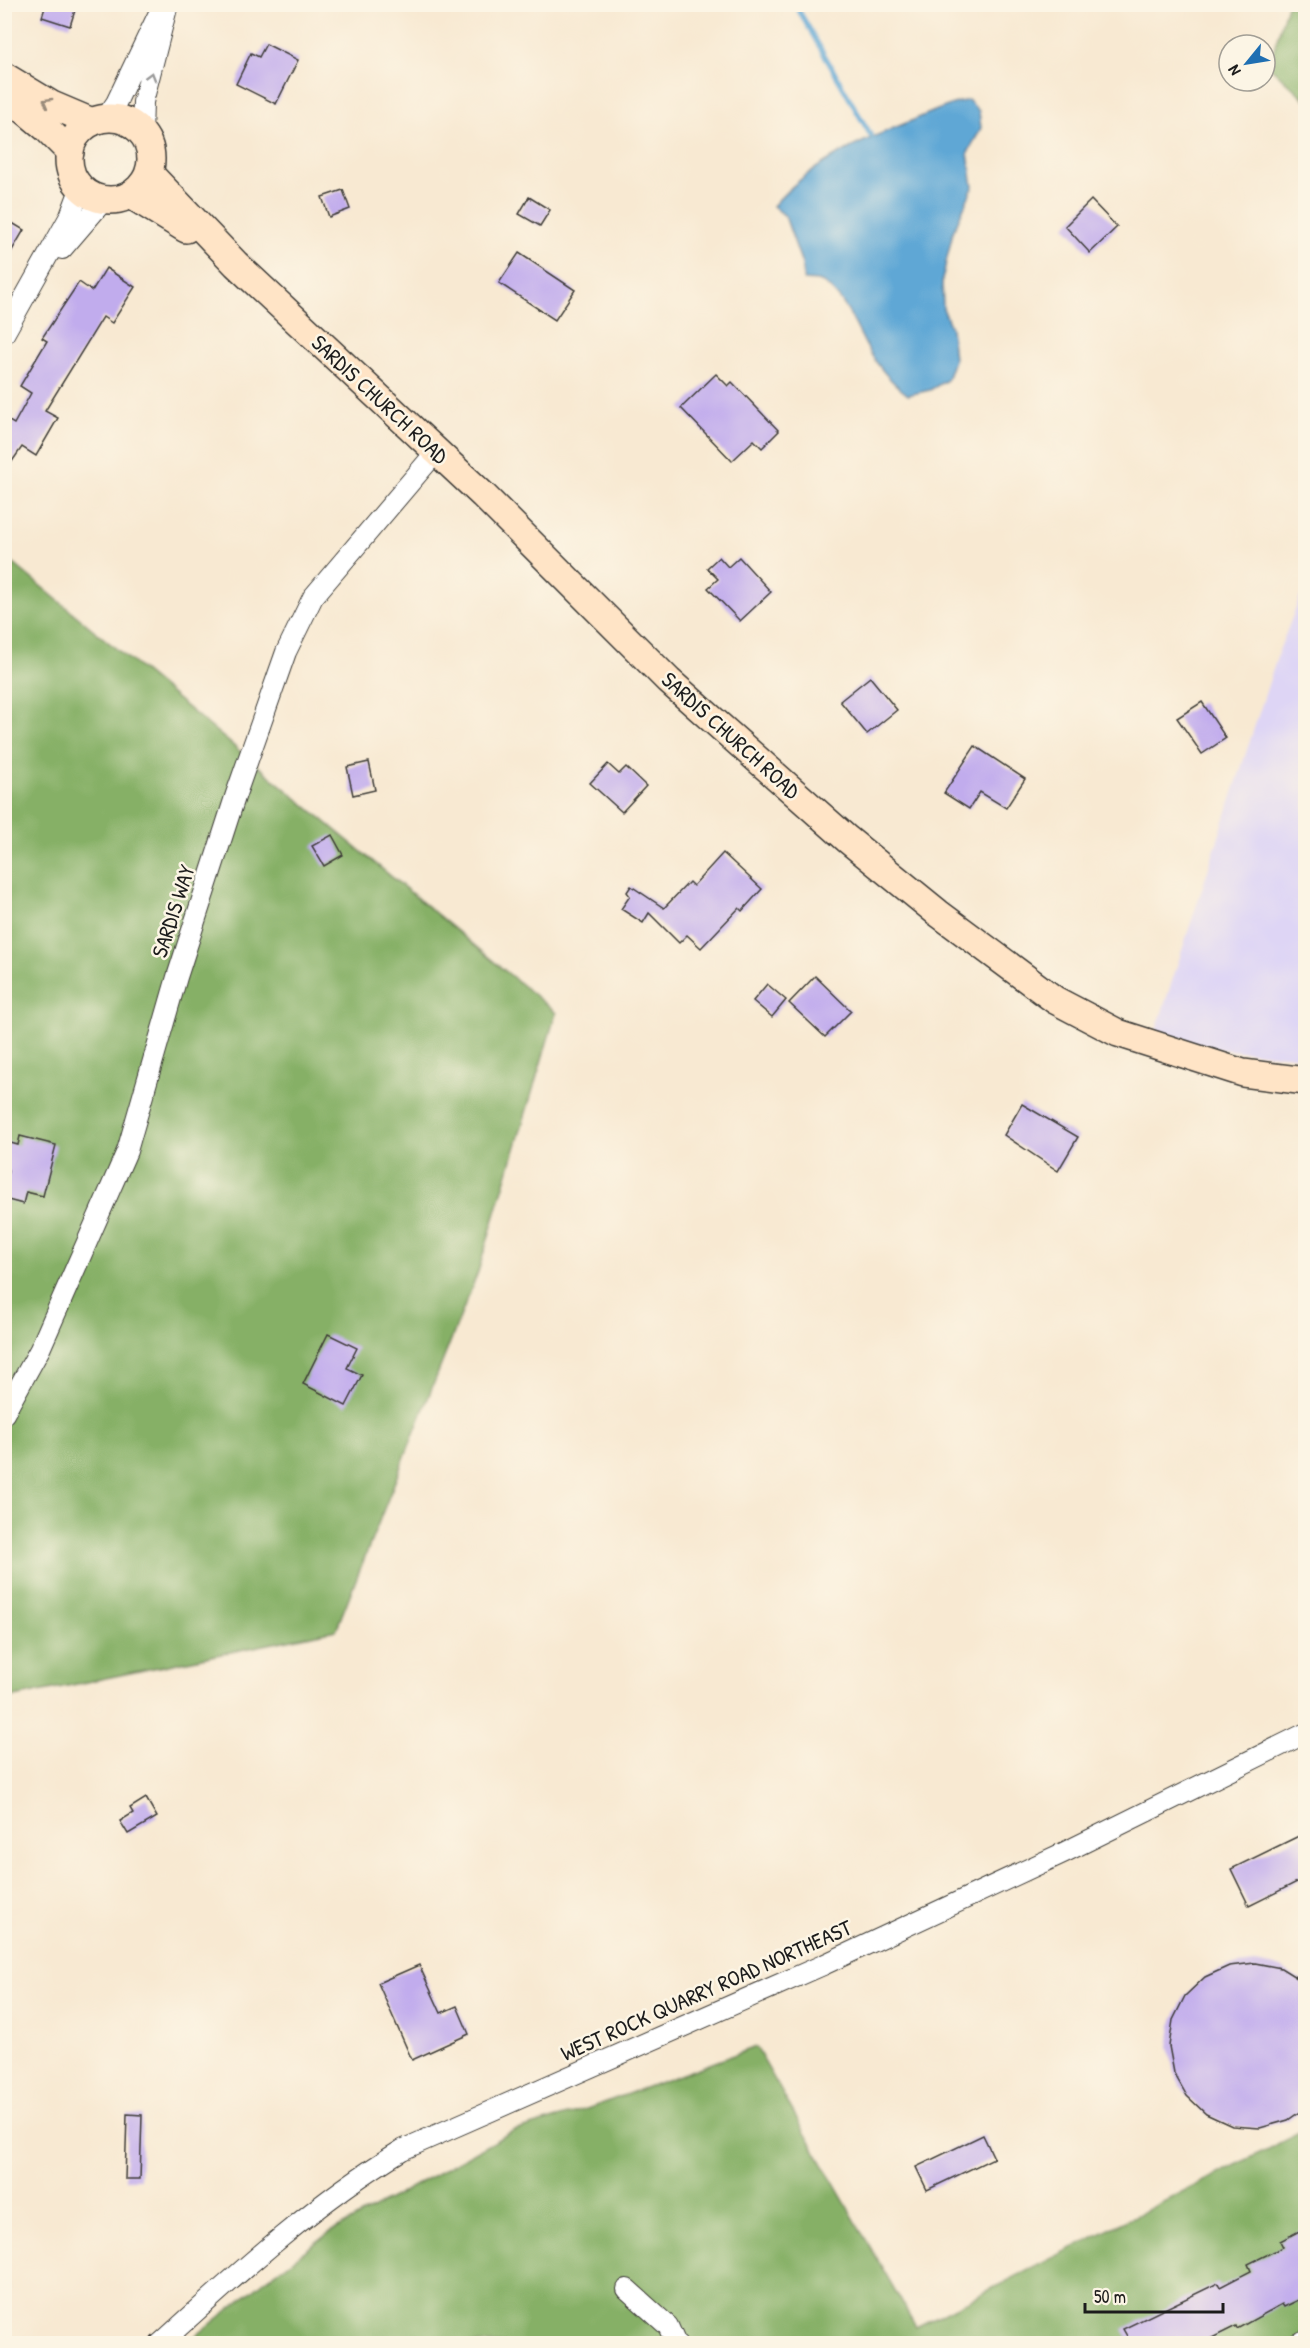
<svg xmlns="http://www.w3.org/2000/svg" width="1310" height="2348" font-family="'Patrick Hand',sans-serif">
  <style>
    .built { fill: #ded5f5 }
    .forest { fill: #86b066; stroke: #516641; stroke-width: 1.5 }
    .water { fill: #5ea7d5; stroke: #3d6278; stroke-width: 1.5 }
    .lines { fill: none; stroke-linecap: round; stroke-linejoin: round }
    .stream { stroke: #5ea7d5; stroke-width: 5 }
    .building { fill: #c1aced }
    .street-casing { stroke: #3d3b37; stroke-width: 22 }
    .secondary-casing { stroke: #3d3b37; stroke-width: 30 }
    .street { stroke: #fff; stroke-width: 20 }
    .secondary { stroke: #ffe4c6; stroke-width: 27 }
    .oneway { stroke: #999 }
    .oneway2 { stroke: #998a7a }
    .labels { text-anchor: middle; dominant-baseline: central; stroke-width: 5; stroke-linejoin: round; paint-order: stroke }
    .street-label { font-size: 22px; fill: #1c1c1c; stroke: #fcf5e5 }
  </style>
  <rect width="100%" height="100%" fill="#fcf5e5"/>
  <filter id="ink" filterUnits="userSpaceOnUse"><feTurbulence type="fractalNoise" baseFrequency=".0167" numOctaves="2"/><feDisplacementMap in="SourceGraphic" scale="12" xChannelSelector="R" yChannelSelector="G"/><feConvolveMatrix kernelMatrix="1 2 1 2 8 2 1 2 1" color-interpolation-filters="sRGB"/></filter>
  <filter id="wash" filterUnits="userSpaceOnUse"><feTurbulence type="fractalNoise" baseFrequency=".008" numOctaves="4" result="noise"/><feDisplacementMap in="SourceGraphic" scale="24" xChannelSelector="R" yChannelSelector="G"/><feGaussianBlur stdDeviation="1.35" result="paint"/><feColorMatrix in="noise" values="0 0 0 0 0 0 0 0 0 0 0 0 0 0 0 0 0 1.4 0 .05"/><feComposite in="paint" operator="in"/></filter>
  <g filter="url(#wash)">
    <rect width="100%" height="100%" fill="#f8e9d2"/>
    <path class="built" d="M 1305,585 L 1305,1057 L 1152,1043 L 1280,648 Z"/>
    <g class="forest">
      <path d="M 1287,5 L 1305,5 L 1305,99 L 1269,66 Z"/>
      <path d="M 8,559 L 556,1013 L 478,1272 L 336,1630 L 5,1699 L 4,565 Z"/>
      <path d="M 756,2047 L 916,2327 L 1305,2130 L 1305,2343 L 186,2344 L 263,2282 L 329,2233 L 511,2132 L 584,2110 Z"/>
    </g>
    <path class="water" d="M 968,100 L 979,111 L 981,128 L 968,153 L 973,187 L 953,232 L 942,280 L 943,308 L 951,328 L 954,360 L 947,380 L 930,390 L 908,395 C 888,380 872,359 861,336 C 851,316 842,296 823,283 C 818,280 810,281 804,280 L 802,264 L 785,216 L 773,206 C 809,164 861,141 911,121 C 930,113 948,104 968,100 Z"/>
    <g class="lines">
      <path class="stream" d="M 795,4 L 871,136"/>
    </g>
    <g id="blocks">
      <g class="building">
        <path d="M 46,4 L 77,4 L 70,26 L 42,17 Z"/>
        <path d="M 266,44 L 298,60 L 276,104 L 236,84 L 251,53 L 259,57 Z"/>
        <path d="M 343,190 L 350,209 L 329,217 L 322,197 Z"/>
        <path d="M 529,197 L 550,210 L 540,226 L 519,214 Z"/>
        <path d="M 1091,200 L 1117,227 L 1090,253 L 1065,226 Z"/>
        <path d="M 4,218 L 24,230 L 4,264 Z"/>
        <path d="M 519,253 L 575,290 L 555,320 L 499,283 Z"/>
        <path d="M 106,268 L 135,287 L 112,323 L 103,317 L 45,411 L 58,418 L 36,456 L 22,447 L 4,473 L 4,418 L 14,424 L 31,393 L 20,386 L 47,341 L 42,338 L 79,282 L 92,291 Z"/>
        <path d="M 716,374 L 728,386 L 732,382 L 779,431 L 762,448 L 754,440 L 732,461 L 681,408 Z"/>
        <path d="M 719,557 L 728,567 L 739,557 L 771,592 L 740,621 L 708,588 L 718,579 L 707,568 Z"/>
        <path d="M 870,677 L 897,710 L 867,734 L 840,701 Z"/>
        <path d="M 1202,702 L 1226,738 L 1202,754 L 1177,718 Z"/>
        <path d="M 975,746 L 1025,779 L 1006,808 L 980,792 L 969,809 L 944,793 Z"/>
        <path d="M 369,762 L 375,790 L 353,795 L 347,767 Z"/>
        <path d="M 608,764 L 619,774 L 626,767 L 646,786 L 622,812 L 590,783 Z"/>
        <path d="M 332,835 L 343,855 L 324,866 L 312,846 Z"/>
        <path d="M 723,853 L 762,889 L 742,911 L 739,908 L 701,948 L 687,935 L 679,943 L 649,913 L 643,923 L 621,909 L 630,896 L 627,892 L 631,886 L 664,908 L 689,882 L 693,886 Z"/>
        <path d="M 815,976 L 851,1011 L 825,1037 L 789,1003 Z"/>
        <path d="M 767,984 L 786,1000 L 772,1017 L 753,1001 Z"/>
        <path d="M 1022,1104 L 1078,1137 L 1058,1171 L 1004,1135 Z"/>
        <path d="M 20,1136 L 56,1145 L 43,1196 L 26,1192 L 23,1204 L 4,1199 L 8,1170 L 4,1169 L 7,1142 L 18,1145 Z"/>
        <path d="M 328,1334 L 357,1348 L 347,1368 L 362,1375 L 346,1406 L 303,1384 Z"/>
        <path d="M 146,1798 L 157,1817 L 128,1834 L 120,1821 L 133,1813 L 130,1808 Z"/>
        <path d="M 1305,1833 L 1305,1878 L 1249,1906 L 1231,1869 Z"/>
        <path d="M 1255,1963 L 1281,1968 L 1305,1983 L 1305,2108 L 1288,2120 L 1260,2128 L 1232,2126 L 1206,2114 L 1187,2096 L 1174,2073 L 1169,2046 L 1173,2020 L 1185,1996 L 1205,1977 L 1229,1966 Z"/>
        <path d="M 419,1965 L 441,2013 L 457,2006 L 469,2034 L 412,2060 L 378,1983 Z"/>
        <path d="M 127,2114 L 142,2115 L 140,2179 L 125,2179 Z"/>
        <path d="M 983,2135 L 994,2158 L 927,2190 L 916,2167 Z"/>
        <path d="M 1305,2228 L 1305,2297 L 1284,2307 L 1282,2304 L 1237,2329 L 1236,2326 L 1202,2343 L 1131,2343 L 1123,2329 L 1218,2283 L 1220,2287 L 1251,2271 L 1248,2264 L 1283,2247 L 1280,2241 Z"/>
      </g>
    </g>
  </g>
  <g filter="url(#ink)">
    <use href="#blocks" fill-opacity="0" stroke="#3d3b37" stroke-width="1.5"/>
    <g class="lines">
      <defs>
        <g id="street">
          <path d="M 105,119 L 116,103 L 158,15"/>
          <path d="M 142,134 L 143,102 L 168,4"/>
          <path d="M 62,249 L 104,200"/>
          <path d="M 4,334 L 70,216 L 81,187"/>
          <path d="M 4,1414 L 40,1349 L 127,1151 L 177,977 L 236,794 L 286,652 L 313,597 L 436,452"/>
          <path d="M 627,2289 L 668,2326 L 676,2344"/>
          <path d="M 160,2344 C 236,2275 314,2203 402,2150 L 823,1965 L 1065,1852 L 1306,1733"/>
          <path d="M 1297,2344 L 1306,2340"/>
        </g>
        <g id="secondary">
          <path d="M 4,76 L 52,105 L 92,122"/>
          <path d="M 4,93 L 46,128 L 70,152"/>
          <circle cx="110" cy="159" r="41"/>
          <path d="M 149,173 L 236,264 L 483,495 L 669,681 L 847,839 L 938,913 L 1055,1000 L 1118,1033 L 1243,1073 L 1306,1081"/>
          <path d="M 131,195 L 186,229"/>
        </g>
      </defs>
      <use href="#street" class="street-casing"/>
      <use href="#secondary" class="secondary-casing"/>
      <use href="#street" class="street"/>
      <use href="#secondary" class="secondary"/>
    </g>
    <defs><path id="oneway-chevron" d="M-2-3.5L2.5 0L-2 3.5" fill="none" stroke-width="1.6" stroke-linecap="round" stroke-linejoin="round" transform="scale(1.5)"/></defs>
    <use class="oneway" href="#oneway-chevron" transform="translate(151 76) rotate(-74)"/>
    <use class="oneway2" href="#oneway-chevron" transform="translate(47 102) rotate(-150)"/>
  </g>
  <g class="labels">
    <g class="street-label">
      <text transform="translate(380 399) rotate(43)">SARDIS CHURCH ROAD</text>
      <text transform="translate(731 735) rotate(42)">SARDIS CHURCH ROAD</text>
      <text transform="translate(173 911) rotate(-72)">SARDIS WAY</text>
      <text transform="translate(706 1990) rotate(-24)">WEST ROCK QUARRY ROAD NORTHEAST</text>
    </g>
  </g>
  <rect width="1310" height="2348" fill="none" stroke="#fcf5e5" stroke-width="24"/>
  <g transform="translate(1247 63) rotate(240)"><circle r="28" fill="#fcf5e5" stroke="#a29e95" stroke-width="1.5"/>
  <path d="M0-4.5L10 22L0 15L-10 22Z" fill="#1f6fb2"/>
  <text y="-9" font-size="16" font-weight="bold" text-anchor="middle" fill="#1c1c1c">N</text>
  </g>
  <path d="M1085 2303v9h138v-9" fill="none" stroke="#1c1c1c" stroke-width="3"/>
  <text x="1094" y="2303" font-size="18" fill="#1c1c1c" stroke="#fcf5e5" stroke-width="4.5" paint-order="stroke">50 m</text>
</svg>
